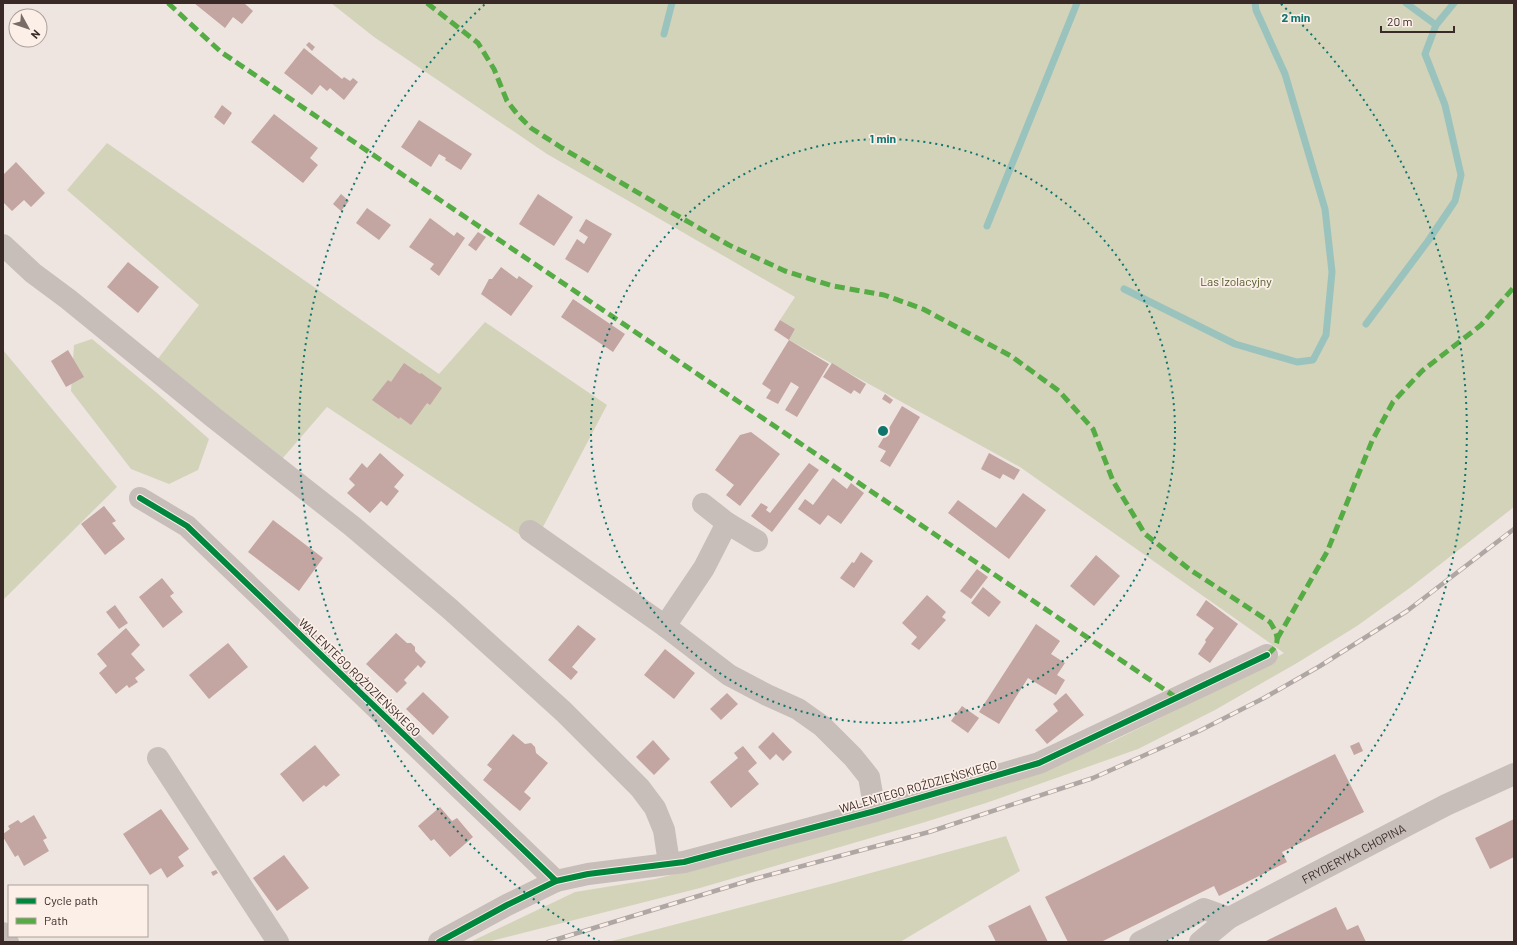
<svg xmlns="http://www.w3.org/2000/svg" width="1517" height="945" font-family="Barlow,sans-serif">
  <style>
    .green { fill: #d3d3b9 }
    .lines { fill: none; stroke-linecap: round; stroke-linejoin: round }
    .stream { stroke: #9bc3bd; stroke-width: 7 }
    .building { fill: #c3a5a1 }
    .minor { stroke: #c7bdb9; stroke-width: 22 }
    .rail-casing { stroke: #afa7a4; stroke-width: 4.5 }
    .rail { stroke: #fbefe8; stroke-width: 3; stroke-dasharray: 9; stroke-linecap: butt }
    .quiet { stroke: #55ab44; stroke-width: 5; stroke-dasharray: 10 5; stroke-linecap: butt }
    .cycleway-casing { stroke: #fbefe8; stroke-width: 8 }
    .cycleway { stroke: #00873e; stroke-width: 6 }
    .ring { fill: none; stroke: #0f766e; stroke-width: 2; stroke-dasharray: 2 4 }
    .labels { text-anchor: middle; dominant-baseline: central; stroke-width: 3.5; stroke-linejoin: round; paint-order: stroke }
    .park-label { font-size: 12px; fill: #4f5929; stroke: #fbefe8 }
    .street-label { font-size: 12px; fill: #392a27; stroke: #fbefe8 }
    .centre { fill: #0f766e; stroke: #fbefe8; stroke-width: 2 }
    .ring-label { font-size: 12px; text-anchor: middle; font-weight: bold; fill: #0f766e; stroke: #fbefe8; stroke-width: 3.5; stroke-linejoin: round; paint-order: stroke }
  </style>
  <rect width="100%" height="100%" fill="#eee5e1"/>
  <g class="green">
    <path d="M 331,3 L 1514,3 L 1514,507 L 1411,587 L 1357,626 L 1297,663 L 1215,710 L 1138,749 L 986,803 L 922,823 L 700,888 L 487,942 L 470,942 L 575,892 L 655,879 L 790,845 L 1009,779 L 1111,742 L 1215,691 L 1284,653 L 1020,467 L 789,340 L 795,329 L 780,320 L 795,297 L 547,154 L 374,37 Z"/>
    <path d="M 107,143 L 439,374 L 485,322 L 607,405 L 534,544 L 327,407 L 282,459 L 157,360 L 199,305 L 67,190 Z"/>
    <path d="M 92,339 L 157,393 L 209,439 L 198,470 L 169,484 L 131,469 L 71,391 L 74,345 Z"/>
    <path d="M 3,350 L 117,487 L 3,600 Z"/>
    <path d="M 1006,836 L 1020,871 L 900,942 L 608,942 L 834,883 Z"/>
  </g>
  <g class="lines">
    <g class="stream">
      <path d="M 1406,3 L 1436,25"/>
      <path d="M 664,34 L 672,3"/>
      <path d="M 987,226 L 1077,3"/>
      <path d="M 1124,289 L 1235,344 L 1297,362 L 1313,360 L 1326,335 L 1332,272 L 1325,209 L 1285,74 L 1256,10 L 1255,3"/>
      <path d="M 1366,324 L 1428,241 L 1455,201 L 1461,175 L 1445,105 L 1425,54 L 1436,25 L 1454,3"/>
    </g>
  </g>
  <g class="building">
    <path d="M 194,3 L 244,3 L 253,11 L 242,24 L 233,17 L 225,28 Z"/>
    <path d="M 309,42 L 315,47 L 312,51 L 306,45 Z"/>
    <path d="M 304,48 L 342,79 L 344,77 L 350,81 L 353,78 L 358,82 L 344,100 L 330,88 L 327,91 L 320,85 L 312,95 L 284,73 Z"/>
    <path d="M 222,105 L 232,113 L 224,125 L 214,117 Z"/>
    <path d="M 274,114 L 318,148 L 310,158 L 318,165 L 303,183 L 251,142 Z"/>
    <path d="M 419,120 L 472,154 L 461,170 L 445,160 L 446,158 L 439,154 L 431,167 L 401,147 Z"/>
    <path d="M 16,162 L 45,193 L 31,207 L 24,200 L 12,211 L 3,202 L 3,175 Z"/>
    <path d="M 341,194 L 349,201 L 341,211 L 333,204 Z"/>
    <path d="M 538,194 L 573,217 L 554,246 L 519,224 Z"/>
    <path d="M 367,208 L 391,225 L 379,240 L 356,223 Z"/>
    <path d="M 430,218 L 454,236 L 457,232 L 465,238 L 439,276 L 430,269 L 434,264 L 409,247 Z"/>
    <path d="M 586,219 L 612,234 L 588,273 L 565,259 L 577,239 L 584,244 L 588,237 L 579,231 Z"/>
    <path d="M 478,232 L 486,237 L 476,251 L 468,245 Z"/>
    <path d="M 128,262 L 159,287 L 138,313 L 107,287 Z"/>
    <path d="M 501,267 L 517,279 L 519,276 L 533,286 L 511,316 L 481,294 L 489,279 L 492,279 Z"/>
    <path d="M 573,299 L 625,334 L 613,352 L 561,317 Z"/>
    <path d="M 780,320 L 795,329 L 789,340 L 774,330 Z"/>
    <path d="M 789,340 L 829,364 L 797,417 L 785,410 L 799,387 L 791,382 L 778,404 L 766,398 L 771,390 L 762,384 Z"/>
    <path d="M 68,350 L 84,377 L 66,387 L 51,361 Z"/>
    <path d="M 404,363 L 420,374 L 421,373 L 442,388 L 430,405 L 427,403 L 411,425 L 400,417 L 399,419 L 372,400 L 388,380 L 391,382 Z"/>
    <path d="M 832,363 L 866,384 L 860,394 L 854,390 L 851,394 L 823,377 Z"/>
    <path d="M 885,394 L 893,400 L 890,404 L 882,399 Z"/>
    <path d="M 902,406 L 920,417 L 890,467 L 880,461 L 886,451 L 878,447 Z"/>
    <path d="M 751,432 L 780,454 L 740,506 L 726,495 L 734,485 L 715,470 L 740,435 Z"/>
    <path d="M 380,453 L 404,475 L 394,487 L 399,491 L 387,506 L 381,501 L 370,513 L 347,493 L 355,485 L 349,479 L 362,463 L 367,468 Z"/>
    <path d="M 989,453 L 1020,470 L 1014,480 L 1003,474 L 1000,479 L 981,469 Z"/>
    <path d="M 809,463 L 819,470 L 772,532 L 751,516 L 761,503 L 768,507 L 766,510 L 770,513 Z"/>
    <path d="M 833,478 L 847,489 L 851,483 L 864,493 L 841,524 L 828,515 L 820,525 L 798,509 L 805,499 L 813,505 Z"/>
    <path d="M 1023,493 L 1046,510 L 1009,559 L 948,513 L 958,500 L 996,528 Z"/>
    <path d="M 104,506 L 116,521 L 112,523 L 125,539 L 105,555 L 81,524 Z"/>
    <path d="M 273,520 L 323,558 L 299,591 L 248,552 Z"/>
    <path d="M 861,552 L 873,561 L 854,588 L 840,578 L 852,562 L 854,563 Z"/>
    <path d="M 1096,555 L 1120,576 L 1094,606 L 1070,586 Z"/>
    <path d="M 977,569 L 988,577 L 971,599 L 960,591 Z"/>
    <path d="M 162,578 L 174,593 L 170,596 L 183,612 L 163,628 L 139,597 Z"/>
    <path d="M 983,587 L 1001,602 L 989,617 L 971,603 Z"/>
    <path d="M 927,595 L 946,612 L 942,617 L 946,620 L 919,650 L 911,644 L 917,637 L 902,623 Z"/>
    <path d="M 1206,600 L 1238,624 L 1210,663 L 1198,654 L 1206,642 L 1205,640 L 1214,628 L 1196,615 Z"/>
    <path d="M 115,605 L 128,623 L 119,629 L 106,612 Z"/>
    <path d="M 1036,624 L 1060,641 L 1051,654 L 1065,663 L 1057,675 L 1065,680 L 1056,695 L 1028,678 L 999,724 L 979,712 Z"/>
    <path d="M 578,625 L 596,639 L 572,667 L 578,672 L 571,680 L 548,660 Z"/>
    <path d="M 126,628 L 140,645 L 131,654 L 145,670 L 135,678 L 138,682 L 129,688 L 127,685 L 116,694 L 99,673 L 107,666 L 97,654 Z"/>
    <path d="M 396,633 L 407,643 L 411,643 L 415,647 L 415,651 L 426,662 L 421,668 L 418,665 L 404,680 L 407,683 L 397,693 L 366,664 Z"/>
    <path d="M 228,643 L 248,667 L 209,699 L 189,675 Z"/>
    <path d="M 665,649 L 695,673 L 674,699 L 644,675 Z"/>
    <path d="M 423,692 L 449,717 L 433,735 L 406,709 Z"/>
    <path d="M 727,693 L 738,704 L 721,720 L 710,709 Z"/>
    <path d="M 1066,693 L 1084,715 L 1047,744 L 1035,730 L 1058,711 L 1053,704 Z"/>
    <path d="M 962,706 L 979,718 L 968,733 L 951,721 Z"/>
    <path d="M 773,732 L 792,752 L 783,761 L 776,754 L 770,760 L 758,747 Z"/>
    <path d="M 513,734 L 525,744 L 531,743 L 535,747 L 536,753 L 548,763 L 524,792 L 531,798 L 520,811 L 483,780 L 492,769 L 487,765 Z"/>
    <path d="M 653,740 L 670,759 L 654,775 L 636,757 Z"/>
    <path d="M 1359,742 L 1363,751 L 1354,755 L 1350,746 Z"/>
    <path d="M 315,745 L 340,775 L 326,787 L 324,785 L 303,802 L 280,774 Z"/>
    <path d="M 743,746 L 757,763 L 748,771 L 759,784 L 731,808 L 710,782 L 738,758 L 734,753 Z"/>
    <path d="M 1335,754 L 1364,812 L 1282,852 L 1287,862 L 1219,896 L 1214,886 L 1101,942 L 1068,942 L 1045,897 Z"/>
    <path d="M 440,807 L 452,821 L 457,818 L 473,837 L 450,857 L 434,839 L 431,841 L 418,826 Z"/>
    <path d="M 161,809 L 189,849 L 178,857 L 184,866 L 167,878 L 161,868 L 150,875 L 123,834 Z"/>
    <path d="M 34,815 L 47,838 L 43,840 L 49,851 L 24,866 L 18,855 L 15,857 L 3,837 L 3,834 L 10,829 L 8,826 L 18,820 L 21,823 Z"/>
    <path d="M 1514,819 L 1514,857 L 1490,869 L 1475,838 Z"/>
    <path d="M 284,855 L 309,888 L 277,911 L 253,878 Z"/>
    <path d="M 216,870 L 218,873 L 213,876 L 211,872 Z"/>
    <path d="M 1030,905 L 1048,942 L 996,942 L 988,926 Z"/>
    <path d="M 1336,907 L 1347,930 L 1358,925 L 1366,942 L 1264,942 Z"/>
  </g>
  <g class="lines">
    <g class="minor">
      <path d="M 3,245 L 33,273 L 68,299 L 213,417 L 352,526 L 450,609 L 564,712 L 640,788 L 655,808 L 664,830 L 669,863"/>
      <path d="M 140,498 L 187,526 L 556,881"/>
      <path d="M 703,504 L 727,523 L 757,541"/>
      <path d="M 530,531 L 665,626 L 729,675 L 767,695 L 798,709 L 822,726 L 853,757 L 869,777 L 875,811"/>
      <path d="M 665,626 L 704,568 L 727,523"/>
      <path d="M 158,758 L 278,942"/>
      <path d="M 3,933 L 8,942"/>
      <path d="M 439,942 L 507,905 L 556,881 L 588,874 L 684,862 L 875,811 L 1039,763 L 1267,655"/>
      <path d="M 1140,942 L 1204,909 L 1229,918"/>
      <path id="s1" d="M 1200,942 L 1229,918 L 1446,805 L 1514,774"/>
    </g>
    <defs>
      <path id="rail" d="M 548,942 L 754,879 L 929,832 L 1093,778 L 1199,731 L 1264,698 L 1320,666 L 1407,611 L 1514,529"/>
    </defs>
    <use href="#rail" class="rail-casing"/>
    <use href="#rail" class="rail"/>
    <g class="quiet">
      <path d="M 168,3 L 221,52 L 1177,698"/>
      <path d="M 427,3 L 478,43 L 494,69 L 507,101 L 518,115 L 531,128 L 562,148 L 671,212 L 729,245 L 785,271 L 833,286 L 884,295 L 923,309 L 1011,356 L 1059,391 L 1093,429 L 1113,481 L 1145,534 L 1189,569 L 1270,622 C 1279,636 1281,644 1267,655"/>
      <path d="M 1277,639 L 1327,552 L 1372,441 L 1393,402 L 1422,371 L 1481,325 L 1514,287"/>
    </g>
    <defs>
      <g id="cycleway">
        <path d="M 140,498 L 187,526 L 556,881"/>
        <path d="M 439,942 L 507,905 L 556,881 L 588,874 L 684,862 L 875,811 L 1039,763 L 1267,655"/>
      </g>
    </defs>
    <use href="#cycleway" class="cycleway-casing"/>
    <use href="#cycleway" class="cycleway"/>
  </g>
  <g class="ring">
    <circle cx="883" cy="431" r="292"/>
    <path d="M600 942A584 584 0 0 1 485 4M1281 4A584 584 0 0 1 1166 942"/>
  </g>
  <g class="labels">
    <g class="park-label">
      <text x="1236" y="281">Las Izolacyjny</text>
    </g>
    <g class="street-label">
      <text transform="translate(360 677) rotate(44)">WALENTEGO ROŹDZIEŃSKIEGO</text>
      <text transform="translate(918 786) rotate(-16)">WALENTEGO ROŹDZIEŃSKIEGO</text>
      <text stroke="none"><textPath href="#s1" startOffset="178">FRYDERYKA CHOPINA</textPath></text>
    </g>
  </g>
  <circle cx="883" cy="431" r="6" class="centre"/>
  <g class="ring-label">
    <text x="1296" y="22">2 min</text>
    <text x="883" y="143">1 min</text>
  </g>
  <rect width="1517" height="945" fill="none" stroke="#392a27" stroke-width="8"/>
  <rect x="8" y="885" width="140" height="52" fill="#fbefe8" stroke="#ada09b"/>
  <rect x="16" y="898" width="20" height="6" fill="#00873e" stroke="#ada09b"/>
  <text x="44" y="905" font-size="12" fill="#392a27">Cycle path</text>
  <rect x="16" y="918" width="20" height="6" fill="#55ab44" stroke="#ada09b"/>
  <text x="44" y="925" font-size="12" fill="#392a27">Path</text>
  <g transform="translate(28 28) rotate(130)"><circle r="19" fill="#fbefe8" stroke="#ada09b"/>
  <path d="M0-3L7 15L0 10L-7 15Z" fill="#786b68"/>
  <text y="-6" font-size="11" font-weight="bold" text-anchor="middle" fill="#392a27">N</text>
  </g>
  <path d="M1381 26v6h73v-6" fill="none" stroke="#392a27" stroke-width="2"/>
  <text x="1387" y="26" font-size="12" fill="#392a27" stroke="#fbefe8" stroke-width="3" paint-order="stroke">20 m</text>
</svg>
